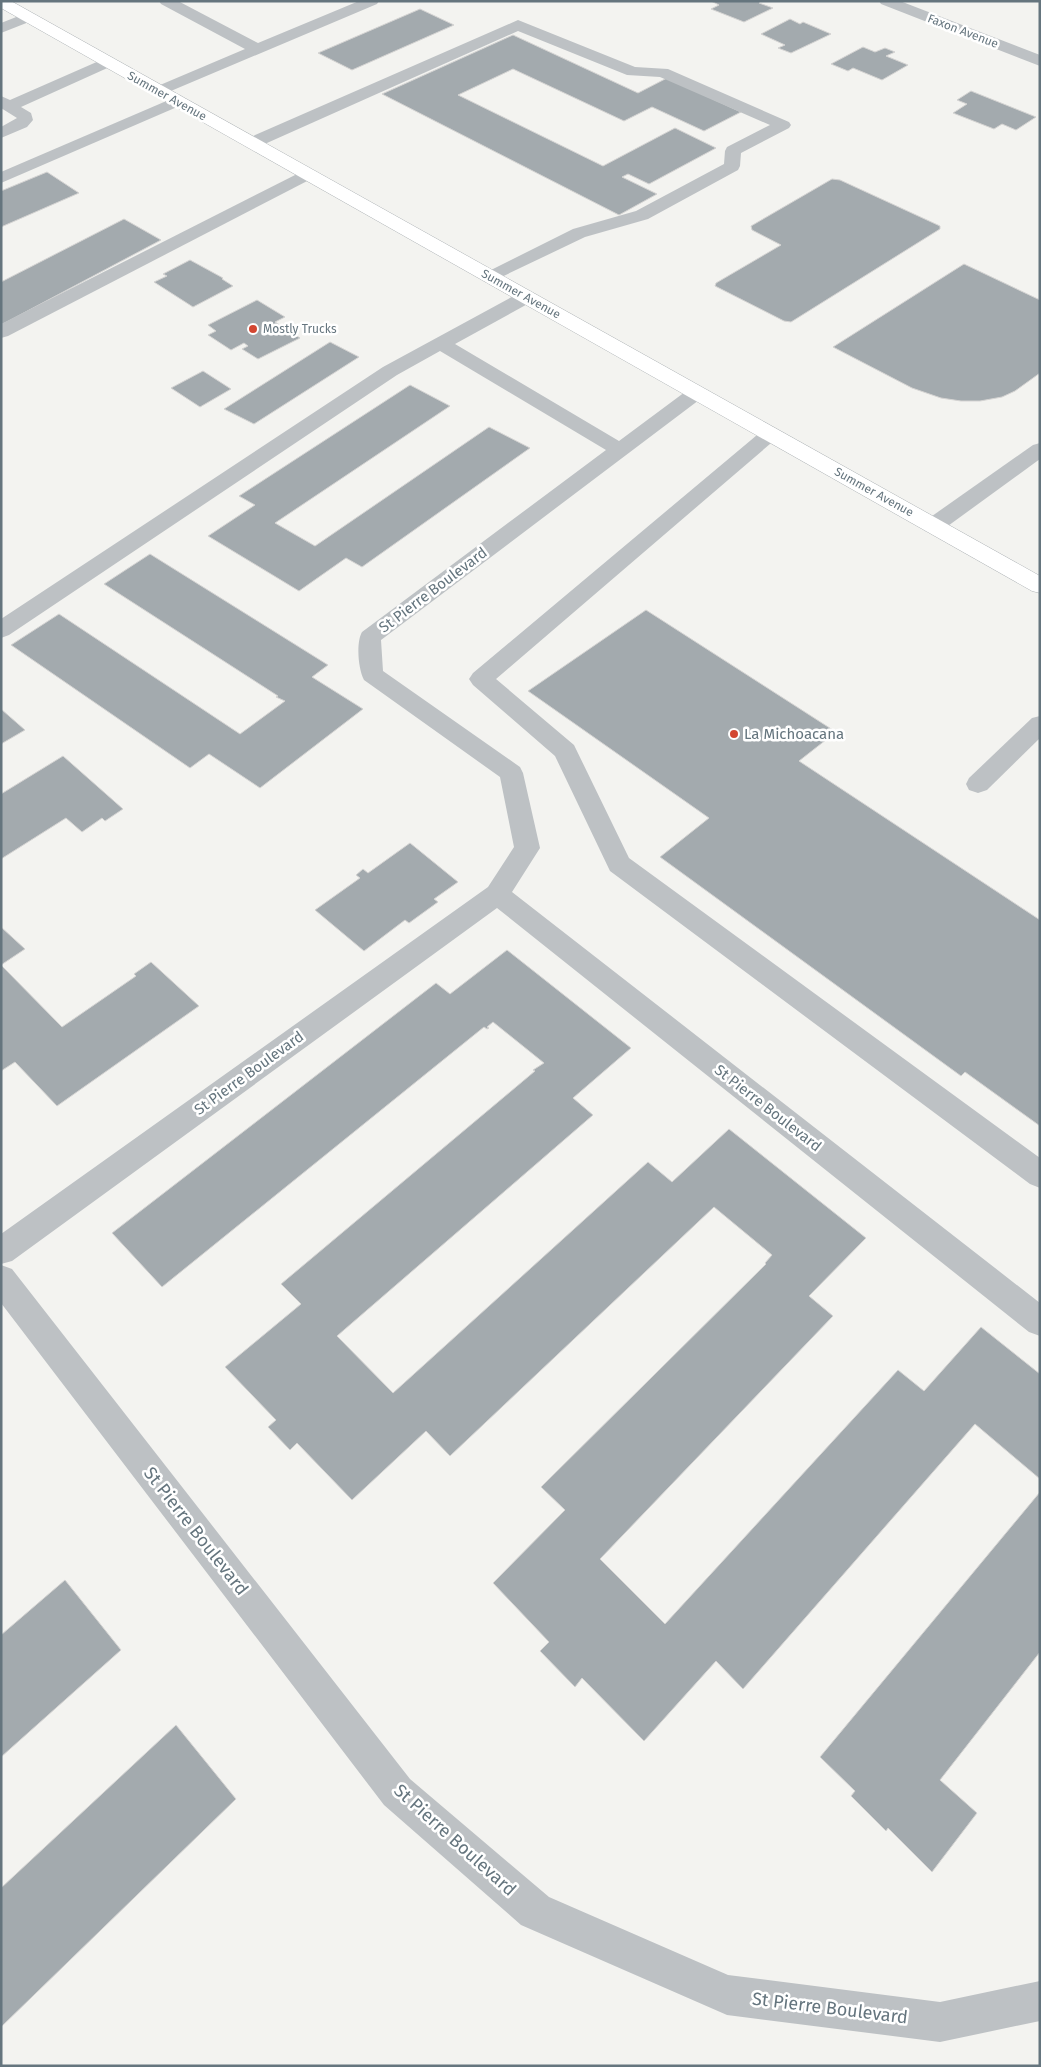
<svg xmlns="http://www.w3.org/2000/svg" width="1041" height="2067" font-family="'Fira Sans',sans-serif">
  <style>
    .building { fill: #a3aaae; stroke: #d5d4d3 }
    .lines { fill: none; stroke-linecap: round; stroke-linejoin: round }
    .major-casing { stroke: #aeb3b6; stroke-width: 1 }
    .minor { fill: #bdc1c4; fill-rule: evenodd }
    .major { fill: #fff; fill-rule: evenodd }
    .poi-dot { fill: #d34631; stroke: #fff; stroke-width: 2 }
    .labels { text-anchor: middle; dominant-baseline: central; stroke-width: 5; stroke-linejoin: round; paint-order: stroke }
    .far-street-label { font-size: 12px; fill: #65757e; stroke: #fff }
    .far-poi-label { font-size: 12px; fill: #65757e; stroke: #fff; text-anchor: start }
    .street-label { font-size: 15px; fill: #65757e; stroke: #fff }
    .poi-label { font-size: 15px; fill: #65757e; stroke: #fff; text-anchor: start }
    .near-street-label { font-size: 18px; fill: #65757e; stroke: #fff }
  </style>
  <rect width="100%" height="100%" fill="#f3f3f0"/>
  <g class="building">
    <path d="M 711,1 L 761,1 L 759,3 L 773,8 L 744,22 L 711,9 L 719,5 Z"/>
    <path d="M 420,9 L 454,25 L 352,70 L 318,53 Z"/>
    <path d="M 790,19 L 800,24 L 803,22 L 831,34 L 791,53 L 778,48 L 785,45 L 761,34 Z"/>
    <path d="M 513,35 L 638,93 L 667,78 L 741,112 L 704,131 L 652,107 L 624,121 L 513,69 L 458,95 L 603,166 L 675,128 L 716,148 L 649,184 L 628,174 L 622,177 L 657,194 L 619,215 L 382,94 Z"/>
    <path d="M 863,47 L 875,52 L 885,48 L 895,52 L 886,56 L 908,65 L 882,80 L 853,68 L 848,71 L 831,64 Z"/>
    <path d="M 971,91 L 1036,117 L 1016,130 L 1002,124 L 994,129 L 953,113 L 967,104 L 957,100 Z"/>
    <path d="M 47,172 L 79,193 L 1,227 L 1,191 Z"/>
    <path d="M 832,179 L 840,180 L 940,226 L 940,229 L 791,322 L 784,321 L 715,286 L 716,283 L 781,245 L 752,230 L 751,226 Z"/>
    <path d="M 124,219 L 161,240 L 1,325 L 1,282 Z"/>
    <path d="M 190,260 L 223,278 L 222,279 L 233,286 L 193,307 L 154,282 L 167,276 L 163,274 Z"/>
    <path d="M 964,264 L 1040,300 L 1040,373 L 1015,391 L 1002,397 L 980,401 L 961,401 L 941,398 L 912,388 L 833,347 Z"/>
    <path d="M 257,300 L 285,317 L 275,322 L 300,338 L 258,359 L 242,349 L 248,346 L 244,343 L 231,350 L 208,335 L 216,331 L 208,325 Z"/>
    <path d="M 330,342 L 359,357 L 254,424 L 224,409 Z"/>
    <path d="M 203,371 L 231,389 L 200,407 L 171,388 Z"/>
    <path d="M 410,385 L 450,406 L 275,523 L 315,546 L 489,427 L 530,448 L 362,567 L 346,558 L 299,591 L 208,536 L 255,505 L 239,496 Z"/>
    <path d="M 150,554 L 328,665 L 312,677 L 363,709 L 260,788 L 209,754 L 190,768 L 11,645 L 59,614 L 240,734 L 285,701 L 276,697 L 278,696 L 104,584 Z"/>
    <path d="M 646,610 L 836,732 L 799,761 L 1040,920 L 1040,1126 L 965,1072 L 961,1076 L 660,857 L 709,818 L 528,691 Z"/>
    <path d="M 1,709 L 25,730 L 1,744 Z"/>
    <path d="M 63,756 L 123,809 L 105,821 L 102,818 L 82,832 L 66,818 L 1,859 L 1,794 Z"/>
    <path d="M 410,843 L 458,882 L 434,899 L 438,902 L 409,923 L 405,920 L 364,951 L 315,910 L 360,878 L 356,875 L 363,869 L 368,873 Z"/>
    <path d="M 1,927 L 25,949 L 1,965 Z"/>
    <path d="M 507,950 L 631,1048 L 573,1098 L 593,1115 L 337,1336 L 393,1393 L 648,1162 L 672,1182 L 729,1129 L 866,1238 L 809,1296 L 833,1316 L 600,1559 L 665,1624 L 898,1370 L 924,1391 L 981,1327 L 1040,1374 L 1040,1479 L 975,1424 L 743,1689 L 716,1661 L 644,1741 L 582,1678 L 575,1687 L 540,1651 L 549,1642 L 493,1583 L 565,1510 L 541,1487 L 766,1264 L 765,1263 L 772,1255 L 714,1207 L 450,1456 L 426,1431 L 352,1500 L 297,1443 L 290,1450 L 268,1427 L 276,1420 L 225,1367 L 301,1304 L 281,1284 L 535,1071 L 533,1070 L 544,1063 L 493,1022 L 487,1027 L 489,1028 L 487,1029 L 484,1027 L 162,1287 L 112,1233 L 436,983 L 450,994 Z"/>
    <path d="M 151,962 L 199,1006 L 57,1106 L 15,1062 L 1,1071 L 1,965 L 62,1027 L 136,976 L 134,974 Z"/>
    <path d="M 1040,1492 L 1040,1652 L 940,1780 L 977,1813 L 932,1872 L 888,1828 L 886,1831 L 851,1796 L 855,1791 L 820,1757 Z"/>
    <path d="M 65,1580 L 121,1650 L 1,1757 L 1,1635 Z"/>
    <path d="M 176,1725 L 236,1799 L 1,2027 L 1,1888 Z"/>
  </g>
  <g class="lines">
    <defs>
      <path id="major" d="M 1,1 L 11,1 L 1040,576 L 1040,593 L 1032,591 L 1,8 Z"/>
    </defs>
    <use href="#major" class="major-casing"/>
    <g class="minor">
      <path d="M 159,1 L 178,1 L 258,43 L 359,1 L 379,1 L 377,4 L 159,96 L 153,94 L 151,91 L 153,88 L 245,49 L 161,4 Z"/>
      <path d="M 879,1 L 900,1 L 1040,55 L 1040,66 L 881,4 Z"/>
      <path d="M 29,12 L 34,14 L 37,17 L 34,20 L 1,33 L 1,23 Z"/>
      <path d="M 518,20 L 635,67 L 668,69 L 789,122 L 791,125 L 789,128 L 741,153 L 740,166 L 738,170 L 648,219 L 585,237 L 491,282 L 485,281 L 482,277 L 485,273 L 573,229 L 636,211 L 724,164 L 725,151 L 727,147 L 770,125 L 660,77 L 627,75 L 518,31 L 258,147 L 246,147 L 244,143 L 246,139 Z"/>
      <path d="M 108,57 L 114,59 L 116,62 L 114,65 L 21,107 L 31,113 L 33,120 L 27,127 L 1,138 L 1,127 L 17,118 L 1,108 L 1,96 L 10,100 Z"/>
      <path d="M 178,96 L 184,98 L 186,101 L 184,104 L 1,183 L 1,172 Z"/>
      <path d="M 307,169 L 313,170 L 315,174 L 313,178 L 8,336 L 1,338 L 1,324 Z"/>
      <path d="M 526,291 L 533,293 L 535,297 L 533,301 L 455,344 L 619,441 L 689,389 L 696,387 L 703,389 L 706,393 L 703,397 L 381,640 L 383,671 L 520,767 L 523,773 L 540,848 L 512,892 L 1040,1303 L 1040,1336 L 1029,1332 L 497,908 L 12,1261 L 1,1264 L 1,1234 L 488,887 L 514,847 L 500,777 L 364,680 C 358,669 356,642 362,632 L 606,450 L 440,351 L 397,375 L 9,635 L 1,638 L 1,619 L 383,367 L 519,293 Z"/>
      <path d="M 770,428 L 777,430 L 780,434 L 777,438 L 496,679 L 574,745 L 629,858 L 1040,1158 L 1040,1188 L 1030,1184 L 610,871 L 555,756 L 473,685 L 469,679 L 473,673 L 763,430 Z"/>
      <path d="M 1040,443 L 1040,459 L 941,531 L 933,533 L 925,531 L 922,526 L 925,521 L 1033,445 Z"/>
      <path d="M 1040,716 L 1040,738 L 987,790 L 978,793 L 969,790 L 966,784 L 969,778 L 1032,718 Z"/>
      <path d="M 1,1265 L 12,1269 L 410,1779 L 549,1897 L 728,1975 L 940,2002 L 1040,1981 L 1040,2021 L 940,2042 L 727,2015 L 521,1925 L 384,1805 L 1,1303 Z"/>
    </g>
    <use href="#major" class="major"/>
  </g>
  <g class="poi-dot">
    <circle cx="253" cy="329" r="5"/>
    <circle cx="734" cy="734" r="5"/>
  </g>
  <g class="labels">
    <g class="far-street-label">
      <text transform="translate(963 31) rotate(21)">Faxon Avenue</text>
      <text transform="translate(167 96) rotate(29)">Summer Avenue</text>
      <text transform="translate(521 294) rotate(29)">Summer Avenue</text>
      <text transform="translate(874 492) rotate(29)">Summer Avenue</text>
    </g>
    <g class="far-poi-label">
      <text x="263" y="329">Mostly Trucks</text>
    </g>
    <g class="street-label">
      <text transform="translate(433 590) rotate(-37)">St Pierre Boulevard</text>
      <text transform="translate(249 1073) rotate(-36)">St Pierre Boulevard</text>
      <text transform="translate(768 1108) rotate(38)">St Pierre Boulevard</text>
    </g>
    <g class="poi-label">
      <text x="744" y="734">La Michoacana</text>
    </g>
    <g class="near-street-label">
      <text transform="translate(196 1531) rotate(52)">St Pierre Boulevard</text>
      <text transform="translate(455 1840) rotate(42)">St Pierre Boulevard</text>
      <text transform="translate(830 2008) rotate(7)">St Pierre Boulevard</text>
    </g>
  </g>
  <rect width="1041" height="2067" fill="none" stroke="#65757e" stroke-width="5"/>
</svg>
